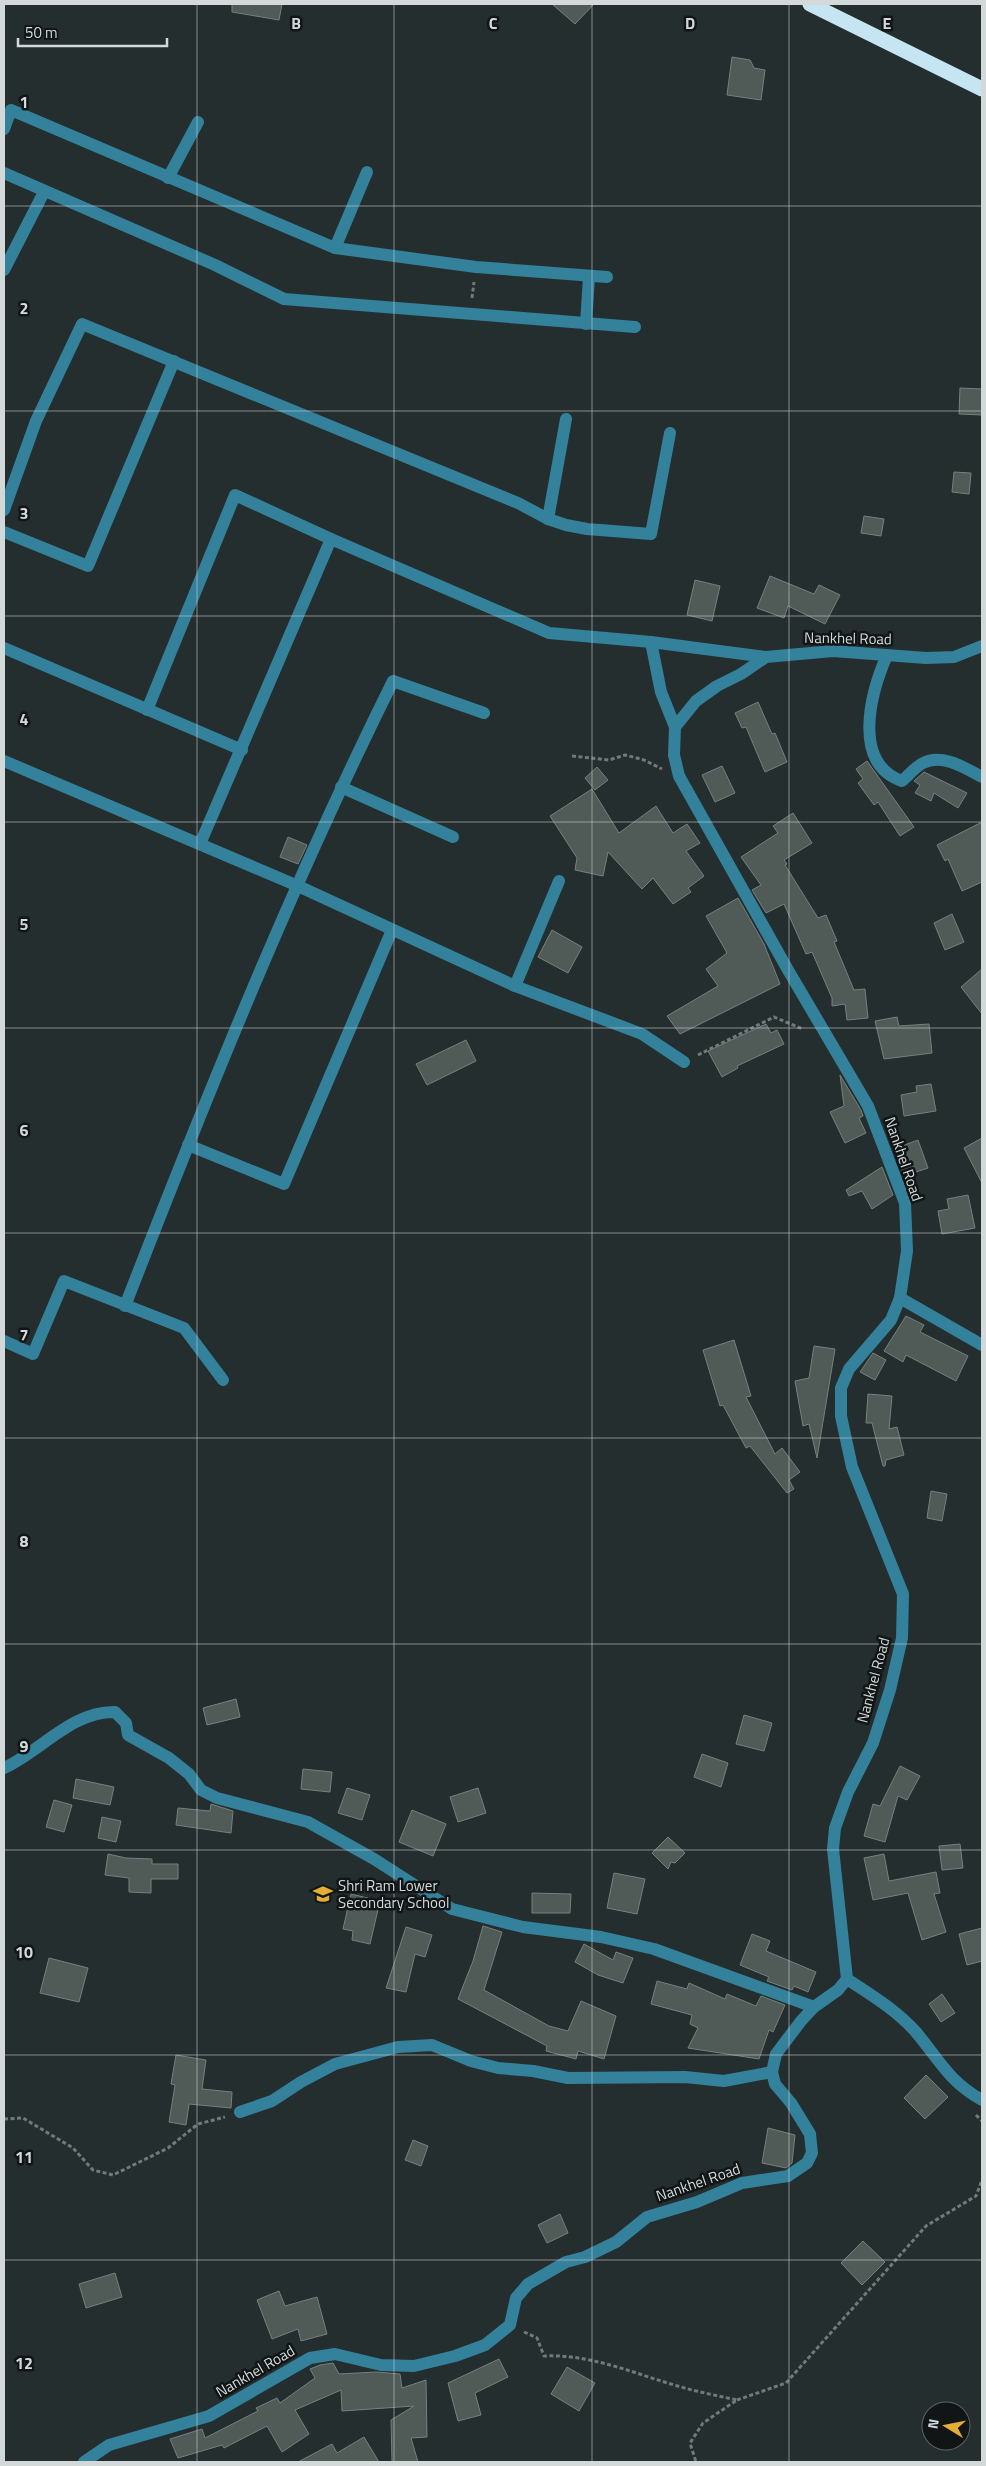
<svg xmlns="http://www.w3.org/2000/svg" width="986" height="2466" font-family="'Titillium Web',sans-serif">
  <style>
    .building { fill: #505a57; stroke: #76807d }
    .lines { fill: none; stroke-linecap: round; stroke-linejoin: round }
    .path { stroke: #717979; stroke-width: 3; stroke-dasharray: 4 2.5; stroke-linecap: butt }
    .minor { stroke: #34819c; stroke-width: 12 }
    .highway { stroke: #c5e5f2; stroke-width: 15 }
    .grid { fill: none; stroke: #d3d9d9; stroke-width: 1; stroke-opacity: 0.55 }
    .labels { text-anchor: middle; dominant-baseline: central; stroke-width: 5; stroke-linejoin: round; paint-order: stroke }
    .street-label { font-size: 15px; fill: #d3d9d9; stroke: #111516 }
    .poi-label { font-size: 15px; fill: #d3d9d9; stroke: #111516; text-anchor: start }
    .grid-label { font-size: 16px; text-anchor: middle; font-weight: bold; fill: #d3d9d9; stroke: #111516; stroke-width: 5; stroke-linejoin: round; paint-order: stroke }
  </style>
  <rect width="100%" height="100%" fill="#242e2f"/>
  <g class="building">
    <path d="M 232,4 L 282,4 L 279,20 L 232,12 Z"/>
    <path d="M 552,4 L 594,4 L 575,24 Z"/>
    <path d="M 732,57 L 750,60 L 754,68 L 765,70 L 761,100 L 727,95 Z"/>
    <path d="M 960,388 L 982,389 L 982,415 L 959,414 Z"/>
    <path d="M 954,472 L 971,473 L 969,494 L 952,492 Z"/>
    <path d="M 864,516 L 884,519 L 881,536 L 861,533 Z"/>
    <path d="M 770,576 L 814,594 L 819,585 L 840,595 L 825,624 L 788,606 L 784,618 L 757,608 Z"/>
    <path d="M 695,580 L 720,586 L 712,621 L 687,615 Z"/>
    <path d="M 758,702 L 772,734 L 775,733 L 787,762 L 765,772 L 746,727 L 742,728 L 735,713 Z"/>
    <path d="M 867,761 L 914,827 L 900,836 L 878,802 L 874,805 L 858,783 L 863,779 L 856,769 Z"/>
    <path d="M 722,766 L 735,793 L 715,802 L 702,775 Z"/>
    <path d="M 597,767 L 608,780 L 595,790 L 585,778 Z"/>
    <path d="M 924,772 L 967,793 L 958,808 L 934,793 L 931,801 L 915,793 L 920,785 L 914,781 Z"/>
    <path d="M 592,789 L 619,833 L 656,806 L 673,833 L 687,824 L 700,843 L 686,851 L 704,876 L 688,888 L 691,892 L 673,904 L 653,878 L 642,889 L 608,852 L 603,876 L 575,870 L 577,858 L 550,816 Z"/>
    <path d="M 793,813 L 812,843 L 784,860 L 787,864 L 785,865 L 818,918 L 826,915 L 837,941 L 834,942 L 854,990 L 865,989 L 868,1018 L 847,1020 L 845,1004 L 832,1006 L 832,998 L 812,952 L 806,954 L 784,904 L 766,913 L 752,890 L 761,885 L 741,857 L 778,833 L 773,826 Z"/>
    <path d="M 982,822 L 982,882 L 962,891 L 948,859 L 945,861 L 937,845 Z"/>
    <path d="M 288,837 L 307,845 L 298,864 L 280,857 Z"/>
    <path d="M 738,898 L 764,944 L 780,984 L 680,1034 L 667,1016 L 718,986 L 706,969 L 727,953 L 706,916 Z"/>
    <path d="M 952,914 L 964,942 L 945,950 L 934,923 Z"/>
    <path d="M 552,930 L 582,947 L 568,973 L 538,957 Z"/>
    <path d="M 982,969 L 982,1014 L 961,987 Z"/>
    <path d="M 897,1017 L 899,1026 L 929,1024 L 932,1053 L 884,1059 L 875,1021 Z"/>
    <path d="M 766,1024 L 771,1033 L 777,1030 L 784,1044 L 737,1066 L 738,1068 L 722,1077 L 708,1051 Z"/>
    <path d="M 466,1040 L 476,1061 L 427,1085 L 416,1064 Z"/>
    <path d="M 840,1075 L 861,1110 L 863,1116 L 859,1118 L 866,1133 L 845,1143 L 830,1112 L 844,1106 Z"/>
    <path d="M 931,1084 L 936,1111 L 904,1116 L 901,1095 L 917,1092 L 916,1086 Z"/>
    <path d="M 982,1138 L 982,1183 L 964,1148 Z"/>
    <path d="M 918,1140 L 928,1168 L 904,1176 L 897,1158 L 901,1155 L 899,1147 Z"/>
    <path d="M 882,1167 L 893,1195 L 872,1209 L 862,1191 L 849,1196 L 846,1190 Z"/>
    <path d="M 968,1195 L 975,1228 L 942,1234 L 938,1211 L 949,1209 L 947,1199 Z"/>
    <path d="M 906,1316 L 924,1325 L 920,1332 L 968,1356 L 956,1381 L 906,1355 L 903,1362 L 884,1351 Z"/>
    <path d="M 734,1340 L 751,1396 L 746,1397 L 775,1454 L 782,1448 L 800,1472 L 789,1480 L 794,1489 L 787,1493 L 750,1446 L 746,1448 L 723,1405 L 720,1406 L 703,1350 Z"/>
    <path d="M 814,1346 L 835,1349 L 817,1458 L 809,1424 L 803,1426 L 795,1381 L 809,1378 Z"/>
    <path d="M 873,1353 L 886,1360 L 875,1380 L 860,1372 Z"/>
    <path d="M 868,1394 L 892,1396 L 889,1429 L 897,1427 L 904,1455 L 886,1460 L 885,1466 L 883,1466 L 872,1423 L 866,1423 Z"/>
    <path d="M 931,1491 L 947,1494 L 942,1521 L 927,1518 Z"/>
    <path d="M 236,1699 L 240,1717 L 207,1725 L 203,1708 Z"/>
    <path d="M 744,1715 L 772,1723 L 764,1751 L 736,1744 Z"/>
    <path d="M 702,1754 L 728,1763 L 721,1787 L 694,1777 Z"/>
    <path d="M 900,1766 L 920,1776 L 907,1800 L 898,1796 L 885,1842 L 864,1836 L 873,1804 L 880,1806 Z"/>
    <path d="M 303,1769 L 332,1772 L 330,1792 L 301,1789 Z"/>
    <path d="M 76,1779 L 114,1787 L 110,1805 L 73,1798 Z"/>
    <path d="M 347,1788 L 370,1795 L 362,1820 L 338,1813 Z"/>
    <path d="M 478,1788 L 486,1813 L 458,1822 L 450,1797 Z"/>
    <path d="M 54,1800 L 72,1805 L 64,1832 L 46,1827 Z"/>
    <path d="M 211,1804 L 233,1811 L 231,1833 L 176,1825 L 178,1808 L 210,1811 Z"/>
    <path d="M 412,1810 L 446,1824 L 433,1856 L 399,1842 Z"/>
    <path d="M 102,1817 L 121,1821 L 116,1842 L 98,1838 Z"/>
    <path d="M 668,1837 L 685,1853 L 675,1863 L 671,1862 L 668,1869 L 652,1853 Z"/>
    <path d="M 960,1844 L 963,1868 L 942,1870 L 939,1846 Z"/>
    <path d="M 108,1854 L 126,1858 L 152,1859 L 152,1864 L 178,1864 L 178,1879 L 151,1879 L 151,1893 L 129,1892 L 129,1878 L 105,1875 Z"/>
    <path d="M 884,1854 L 889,1881 L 936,1872 L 940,1893 L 934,1894 L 946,1932 L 922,1940 L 908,1893 L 873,1900 L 864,1858 Z"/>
    <path d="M 614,1873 L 645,1879 L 637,1914 L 607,1908 Z"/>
    <path d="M 532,1893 L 571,1894 L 570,1913 L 532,1913 Z"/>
    <path d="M 351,1894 L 380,1901 L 370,1944 L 352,1940 L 353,1931 L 343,1929 Z"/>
    <path d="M 483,1926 L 502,1932 L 484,1990 L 549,2026 L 568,2031 L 581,2001 L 616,2016 L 604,2059 L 578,2051 L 576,2059 L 546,2051 L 547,2046 L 458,1999 L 473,1961 Z"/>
    <path d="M 406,1927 L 432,1935 L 425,1957 L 415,1954 L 406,1992 L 386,1988 Z"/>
    <path d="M 982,1928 L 982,1961 L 967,1965 L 959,1934 Z"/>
    <path d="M 752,1934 L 770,1941 L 766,1951 L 816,1972 L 808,1992 L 794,1986 L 792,1990 L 767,1981 L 769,1977 L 740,1965 Z"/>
    <path d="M 584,1944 L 613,1960 L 616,1952 L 633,1958 L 623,1983 L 598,1975 L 575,1962 Z"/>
    <path d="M 49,1958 L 88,1968 L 79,2002 L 40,1993 Z"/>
    <path d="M 657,1981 L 687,1989 L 689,1983 L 725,1999 L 727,1994 L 756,2006 L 761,1996 L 785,2005 L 773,2032 L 769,2030 L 759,2059 L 688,2048 L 698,2028 L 690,2024 L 692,2015 L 651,2004 Z"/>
    <path d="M 942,1994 L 955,2013 L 941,2022 L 929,2004 Z"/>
    <path d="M 176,2055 L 206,2060 L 202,2089 L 232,2092 L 231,2108 L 189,2104 L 186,2125 L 169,2122 L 175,2085 L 171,2084 Z"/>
    <path d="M 926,2075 L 948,2097 L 925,2119 L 904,2098 Z"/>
    <path d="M 768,2128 L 795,2135 L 792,2163 L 786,2168 L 762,2163 Z"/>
    <path d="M 413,2140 L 428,2146 L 421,2166 L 405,2160 Z"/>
    <path d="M 560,2214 L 568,2233 L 547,2243 L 538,2225 Z"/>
    <path d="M 863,2241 L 885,2262 L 862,2285 L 841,2263 Z"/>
    <path d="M 115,2273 L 122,2297 L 86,2308 L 79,2284 Z"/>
    <path d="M 279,2291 L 285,2306 L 317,2297 L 327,2334 L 301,2341 L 298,2329 L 272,2339 L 257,2300 Z"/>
    <path d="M 499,2359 L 508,2377 L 475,2393 L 481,2415 L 458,2421 L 448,2383 Z"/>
    <path d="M 333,2363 L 339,2374 L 376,2372 L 400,2374 L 402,2388 L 426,2380 L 427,2437 L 411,2438 L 418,2462 L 392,2462 L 391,2420 L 414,2406 L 342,2411 L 341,2390 L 295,2410 L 309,2434 L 282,2452 L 267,2426 L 224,2448 L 222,2445 L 178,2458 L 170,2439 L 202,2429 L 205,2438 L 258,2411 L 256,2408 L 277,2398 L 280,2403 L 315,2378 L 310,2369 L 320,2365 Z"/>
    <path d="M 567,2367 L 595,2383 L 579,2411 L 551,2394 Z"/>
    <path d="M 364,2437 L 379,2462 L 298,2462 L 332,2444 L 337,2453 Z"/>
  </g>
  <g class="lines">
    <g class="path">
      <path d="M 472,298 L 474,282"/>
      <path d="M 572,756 L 609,760 L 625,755 L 644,760 L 662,769"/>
      <path d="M 698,1055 L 774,1017 L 803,1029"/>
      <path d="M 976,2115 L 982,2121"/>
      <path d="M 4,2119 L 23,2118 L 73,2148 L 93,2170 L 113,2175 L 168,2148 L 198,2124 L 225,2117"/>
      <path d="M 524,2332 L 537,2338 L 544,2356 C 592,2354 635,2374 681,2387 C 699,2392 718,2396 737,2400 L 703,2423 L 690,2443 L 696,2462"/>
      <path d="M 737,2400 L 786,2383 L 926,2226 L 976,2196 L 982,2180"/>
    </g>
    <g class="minor">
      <path d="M 4,129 L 11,110 L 335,248 L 476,267 L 607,277"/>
      <path d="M 4,173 L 215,265 L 284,299 L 635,327"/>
      <path d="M 168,178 L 198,122"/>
      <path d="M 335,248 L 367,172"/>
      <path d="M 4,270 L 44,192"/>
      <path d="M 586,324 L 589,277"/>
      <path d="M 4,510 L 36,421 L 82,324 L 518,503 L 548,519 L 566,525 L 587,529 L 651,534 L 670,433"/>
      <path d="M 548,519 L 566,419"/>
      <path d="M 4,532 L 88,566 L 174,361"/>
      <path d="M 651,642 L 661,692 L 675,727"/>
      <path d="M 4,648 L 242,750"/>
      <path d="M 887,655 C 871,692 851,763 902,781 C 908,776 915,767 923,763 C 942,753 965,768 982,777"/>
      <path d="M 147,710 L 235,495 L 331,539 L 549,633 L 651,642 L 766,657"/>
      <path d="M 4,761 L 298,886 L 515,986 L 642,1034 L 684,1062"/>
      <path d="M 341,787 L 453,837"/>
      <path d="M 200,844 L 331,539"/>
      <path d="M 515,986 L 559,881"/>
      <path d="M 188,1145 L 284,1184 L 392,930"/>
      <path d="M 900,1298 L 982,1345"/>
      <path d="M 125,1306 C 207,1095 292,884 393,681 L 484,713"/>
      <path d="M 4,1341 L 33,1354 L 64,1281 L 184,1328 L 223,1380"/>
      <path d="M 4,1768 C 41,1751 72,1711 115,1712 L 126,1723 L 128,1735 L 169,1758 L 189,1774 L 201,1790 L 217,1798 L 308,1822 L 374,1859 L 452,1909 L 523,1927 L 601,1937 L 654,1949 L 814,2007"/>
      <path d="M 847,1979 C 871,1995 895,2009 915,2031 C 939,2059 948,2081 982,2100"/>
      <path d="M 240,2112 L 272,2101 L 301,2082 L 335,2064 L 398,2047 L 432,2045 L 471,2061 L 498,2068 L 533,2071 L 568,2078 L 685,2077 L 724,2081 L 772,2072"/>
      <path d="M 84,2462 L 109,2445 L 209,2416 L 310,2358 L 335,2354 L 381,2365 L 414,2366 L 455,2356 L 485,2345 L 510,2325 L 516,2298 L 528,2284 L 566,2262 L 585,2257 L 616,2242 L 647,2217 L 697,2202 L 742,2183 L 788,2176 L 807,2163 L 812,2153 L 810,2134 L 791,2103 L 775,2084 L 772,2072 L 776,2054 L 801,2021 L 814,2007 L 838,1990 L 847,1979 L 833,1849 L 835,1828 L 848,1792 L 873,1743 L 890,1690 L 902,1638 L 903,1594 L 852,1467 L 841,1416 L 841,1388 L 849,1369 L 891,1320 L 900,1298 L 907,1251 L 905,1203 L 868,1106 L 788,970 L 679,776 L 674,755 L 675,727 L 696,701 L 717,686 L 741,674 L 766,657 L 833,651 L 926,658 L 954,657 L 982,646"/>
    </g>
    <path class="highway" d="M 810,4 L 982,89"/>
  </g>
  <path class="grid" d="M 197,4 L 197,2462M 394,4 L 394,2462M 592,4 L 592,2462M 789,4 L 789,2462M 4,206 L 982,206M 4,411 L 982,411M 4,616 L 982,616M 4,822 L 982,822M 4,1028 L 982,1028M 4,1233 L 982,1233M 4,1438 L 982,1438M 4,1644 L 982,1644M 4,1850 L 982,1850M 4,2055 L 982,2055M 4,2260 L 982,2260"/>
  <defs>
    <symbol id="school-bare" viewBox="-9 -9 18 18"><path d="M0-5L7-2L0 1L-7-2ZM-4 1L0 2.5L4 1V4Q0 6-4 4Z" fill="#e4ad35" stroke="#111516" stroke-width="2.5" paint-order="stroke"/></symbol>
  </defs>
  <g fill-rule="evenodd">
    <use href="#school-bare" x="309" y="1880" width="28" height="28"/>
  </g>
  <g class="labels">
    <g class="street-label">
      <text transform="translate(848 638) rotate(1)">Nankhel Road</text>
      <text transform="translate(904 1159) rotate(71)">Nankhel Road</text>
      <text transform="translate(873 1680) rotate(-75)">Nankhel Road</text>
      <text transform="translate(698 2182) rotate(-19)">Nankhel Road</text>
      <text transform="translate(255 2371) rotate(-30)">Nankhel Road</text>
    </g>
    <g class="poi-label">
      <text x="338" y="1885">Shri Ram Lower<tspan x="338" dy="17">Secondary School</tspan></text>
    </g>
  </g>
  <g class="grid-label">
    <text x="296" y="29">B</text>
    <text x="493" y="29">C</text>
    <text x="690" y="29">D</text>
    <text x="887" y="29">E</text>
    <text x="24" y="108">1</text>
    <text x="24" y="314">2</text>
    <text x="24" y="519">3</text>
    <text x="24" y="725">4</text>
    <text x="24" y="930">5</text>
    <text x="24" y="1136">6</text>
    <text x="24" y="1341">7</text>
    <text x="24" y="1547">8</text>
    <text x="24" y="1752">9</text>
    <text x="24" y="1958">10</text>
    <text x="24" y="2163">11</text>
    <text x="24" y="2369">12</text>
  </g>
  <rect width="986" height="2466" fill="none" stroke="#d3d9d9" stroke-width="10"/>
  <g transform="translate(946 2426) rotate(280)"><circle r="24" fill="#111516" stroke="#5f6364"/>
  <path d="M0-4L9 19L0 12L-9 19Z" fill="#e4ad35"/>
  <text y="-8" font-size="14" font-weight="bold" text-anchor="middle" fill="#d3d9d9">N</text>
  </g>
  <path d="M18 38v8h149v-8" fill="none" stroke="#d3d9d9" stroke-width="2.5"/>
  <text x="25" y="38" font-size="15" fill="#d3d9d9" stroke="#111516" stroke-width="4" paint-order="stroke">50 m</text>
</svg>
